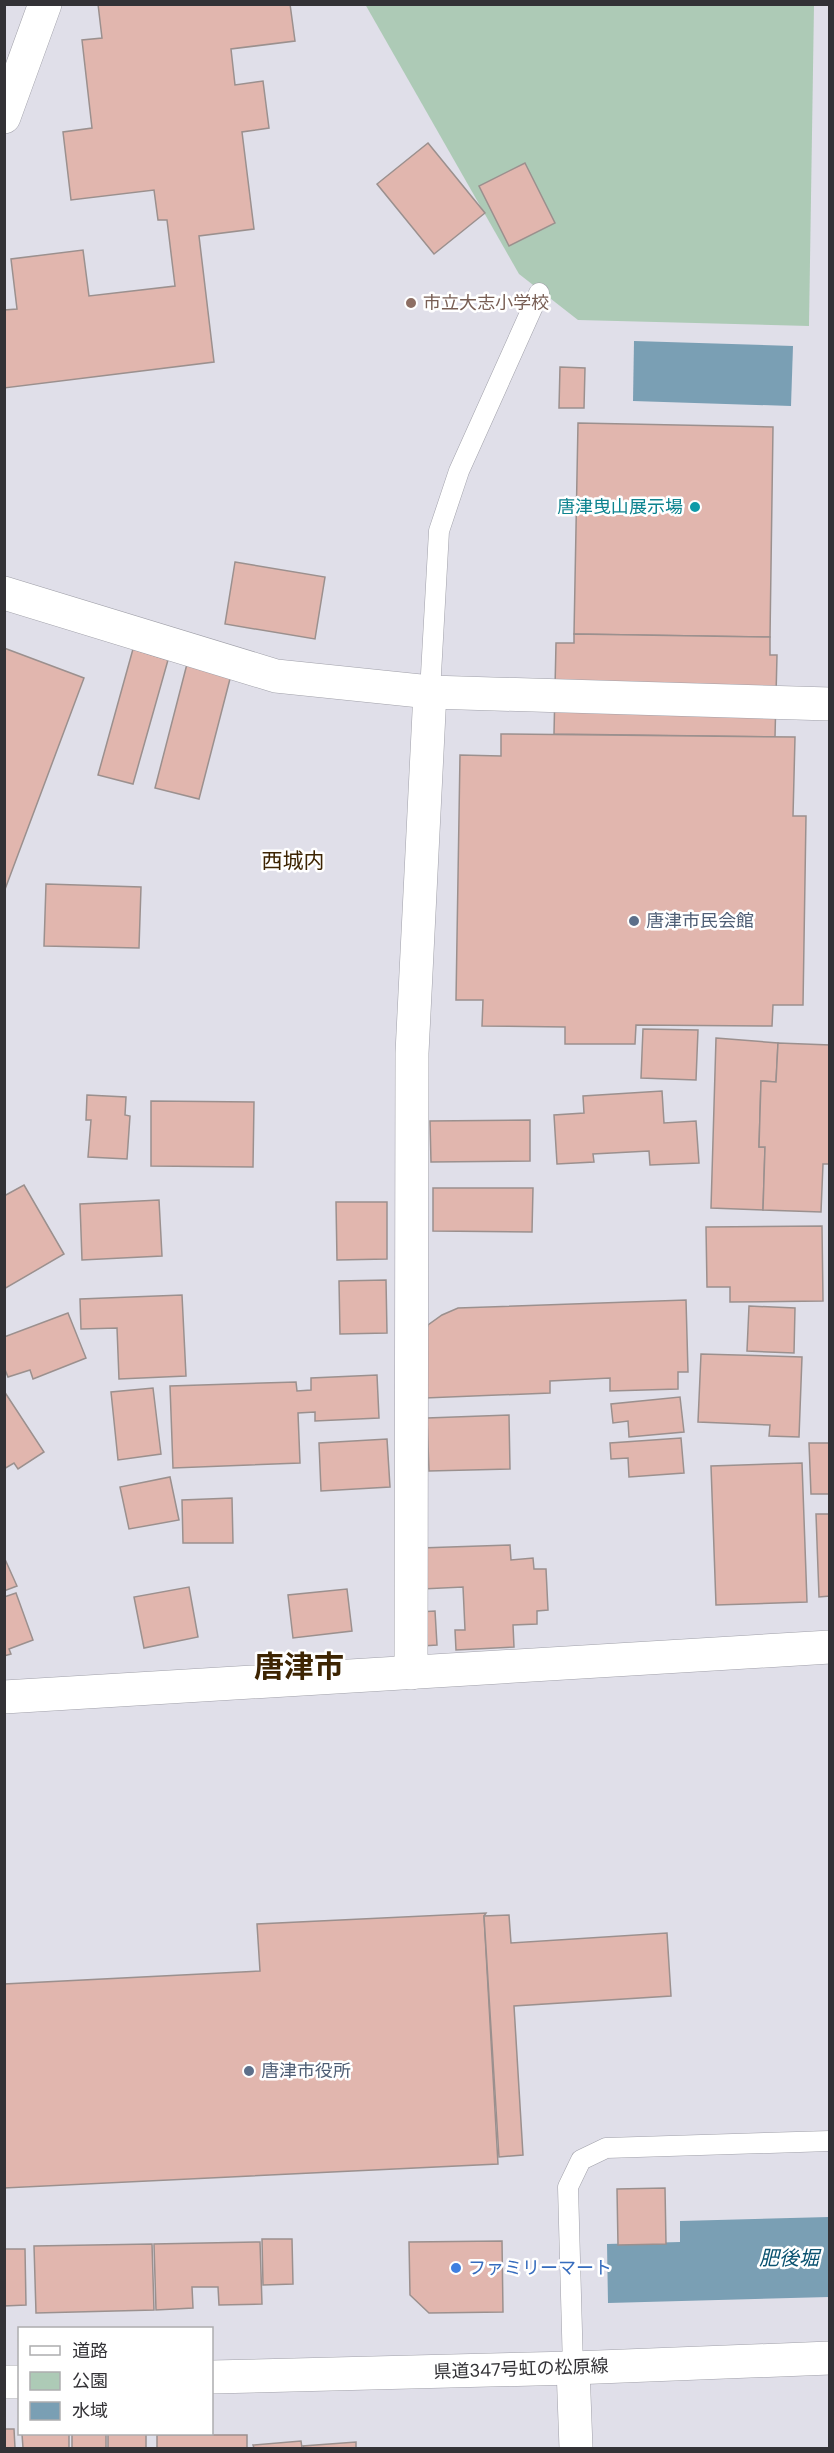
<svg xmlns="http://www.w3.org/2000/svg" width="834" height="2453" font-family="'DM Sans','Noto Sans JP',sans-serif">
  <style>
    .green { fill: #adcab6 }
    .water { fill: #7a9fb4 }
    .building { fill: #e1b6ae; stroke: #9b908e; stroke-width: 1.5 }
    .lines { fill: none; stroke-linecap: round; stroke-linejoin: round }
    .service-casing { stroke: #a0a0a9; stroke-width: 21 }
    .minor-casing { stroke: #a0a0a9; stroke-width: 34 }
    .secondary-casing { stroke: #a0a0a9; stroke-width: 34 }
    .service { stroke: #fff; stroke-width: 20 }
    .minor { stroke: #fff; stroke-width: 33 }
    .secondary { stroke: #fff; stroke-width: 33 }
    .education-dot { fill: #8d6e63; stroke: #fff; stroke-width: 2 }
    .culture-dot { fill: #0f9aa8; stroke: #fff; stroke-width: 2 }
    .service-dot { fill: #5c6f8a; stroke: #fff; stroke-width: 2 }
    .shop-dot { fill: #3f7fe0; stroke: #fff; stroke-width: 2 }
    .labels { text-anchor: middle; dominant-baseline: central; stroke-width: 5; stroke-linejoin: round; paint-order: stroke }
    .education-label { font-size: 18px; fill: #785e54; stroke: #fff; text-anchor: start }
    .culture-label { font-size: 18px; fill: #0d838f; stroke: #fff; text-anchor: end }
    .service-label { font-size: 18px; fill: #4e5e75; stroke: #fff; text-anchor: start }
    .shop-label { font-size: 18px; fill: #366cbe; stroke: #fff; text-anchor: start }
    .street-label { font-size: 18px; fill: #333236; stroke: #fff }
    .water-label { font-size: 20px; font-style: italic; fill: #0a5270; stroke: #fff }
    .quarter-label { font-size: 21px; fill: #3d2402; stroke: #fff }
    .town-label { font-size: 30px; font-weight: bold; fill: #3d2402; stroke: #fff }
  </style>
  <rect width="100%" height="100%" fill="#e0dfe9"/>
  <path class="green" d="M 365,4 L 814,5 L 809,326 L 578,320 L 519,274 Z"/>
  <g class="water">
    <path d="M 634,341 L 793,346 L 791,406 L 633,401 Z"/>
    <path d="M 829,2217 L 829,2297 L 608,2303 L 607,2244 L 680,2242 L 680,2221 Z"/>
  </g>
  <g class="building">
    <path d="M 98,4 L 290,4 L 295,41 L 231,49 L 235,85 L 263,81 L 269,128 L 242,132 L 254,229 L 199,236 L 214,362 L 4,388 L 4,310 L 17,309 L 11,259 L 83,250 L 89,296 L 175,286 L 167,220 L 158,220 L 154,190 L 71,200 L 63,132 L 92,128 L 82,40 L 102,38 Z"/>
    <path d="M 428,143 L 485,213 L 434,254 L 377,184 Z"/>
    <path d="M 525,163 L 555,223 L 509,246 L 479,186 Z"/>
    <path d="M 560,367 L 585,368 L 584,408 L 559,408 Z"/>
    <path d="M 578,423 L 773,427 L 770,637 L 574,634 Z"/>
    <path d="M 235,562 L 325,577 L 315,639 L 225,624 Z"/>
    <path d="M 574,634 L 770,637 L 770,655 L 777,655 L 775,737 L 554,734 L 556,643 L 574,643 Z"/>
    <path d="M 4,648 L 84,678 L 4,892 Z"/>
    <path d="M 133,649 L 168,660 L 133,784 L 98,775 Z"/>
    <path d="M 187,664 L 231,675 L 199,799 L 155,788 Z"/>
    <path d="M 501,734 L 795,737 L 793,816 L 806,816 L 803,1005 L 773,1005 L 772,1026 L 636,1025 L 635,1044 L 565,1044 L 565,1027 L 482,1026 L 483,1000 L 456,1000 L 460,755 L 501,756 Z"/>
    <path d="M 46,884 L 141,887 L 139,948 L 44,946 Z"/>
    <path d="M 643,1029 L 698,1030 L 696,1080 L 641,1078 Z"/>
    <path d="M 716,1038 L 778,1043 L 776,1082 L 761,1081 L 759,1147 L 765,1147 L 763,1210 L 711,1208 Z"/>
    <path d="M 778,1043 L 830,1045 L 830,1164 L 823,1164 L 821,1212 L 763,1210 L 765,1147 L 759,1147 L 761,1081 L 776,1082 Z"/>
    <path d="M 662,1091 L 664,1123 L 696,1121 L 699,1163 L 650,1165 L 649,1151 L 593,1154 L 594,1162 L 557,1164 L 554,1115 L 584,1113 L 583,1096 Z"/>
    <path d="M 87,1095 L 126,1097 L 125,1115 L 130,1116 L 127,1159 L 88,1157 L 91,1120 L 86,1120 Z"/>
    <path d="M 151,1101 L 254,1102 L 253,1167 L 151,1166 Z"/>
    <path d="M 530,1120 L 530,1161 L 431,1162 L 430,1121 Z"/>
    <path d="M 24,1185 L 64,1254 L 4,1289 L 4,1196 Z"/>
    <path d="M 433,1188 L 533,1188 L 532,1232 L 433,1231 Z"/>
    <path d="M 159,1200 L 162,1256 L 82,1260 L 80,1204 Z"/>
    <path d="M 336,1202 L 387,1202 L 387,1259 L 337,1260 Z"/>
    <path d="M 822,1226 L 823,1301 L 730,1302 L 730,1287 L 707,1287 L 706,1227 Z"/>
    <path d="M 386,1280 L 387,1333 L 340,1334 L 339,1281 Z"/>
    <path d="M 182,1295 L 186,1376 L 119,1379 L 117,1328 L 81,1329 L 80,1299 Z"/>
    <path d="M 686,1300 L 688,1372 L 678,1372 L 678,1389 L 610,1391 L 610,1378 L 550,1381 L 550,1393 L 425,1398 L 423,1341 L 428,1325 L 442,1315 L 458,1308 Z"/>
    <path d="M 749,1306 L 795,1308 L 794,1353 L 747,1351 Z"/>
    <path d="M 68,1313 L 86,1358 L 33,1379 L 30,1370 L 8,1377 L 4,1367 L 4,1337 Z"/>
    <path d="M 701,1354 L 802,1357 L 799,1437 L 769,1436 L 770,1425 L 698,1422 Z"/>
    <path d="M 377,1375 L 379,1418 L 315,1421 L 315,1412 L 298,1413 L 300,1463 L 173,1468 L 170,1386 L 296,1382 L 297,1391 L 311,1390 L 311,1378 Z"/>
    <path d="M 153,1388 L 161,1454 L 118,1460 L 111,1392 Z"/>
    <path d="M 4,1391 L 44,1452 L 18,1469 L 14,1463 L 4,1469 Z"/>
    <path d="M 680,1397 L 684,1432 L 629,1437 L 628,1421 L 613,1423 L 611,1404 Z"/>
    <path d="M 509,1415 L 510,1469 L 429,1471 L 427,1418 Z"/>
    <path d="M 681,1438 L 684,1473 L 629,1477 L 628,1458 L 611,1459 L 610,1443 Z"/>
    <path d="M 387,1439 L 390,1487 L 321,1491 L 319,1443 Z"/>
    <path d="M 809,1443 L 830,1443 L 830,1494 L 811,1494 Z"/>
    <path d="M 802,1463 L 807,1602 L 716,1605 L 711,1466 Z"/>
    <path d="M 170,1477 L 179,1520 L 129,1529 L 120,1487 Z"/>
    <path d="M 232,1498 L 233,1543 L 183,1543 L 182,1500 Z"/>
    <path d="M 816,1514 L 830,1514 L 830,1596 L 819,1597 Z"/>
    <path d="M 510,1545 L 511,1560 L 533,1558 L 534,1569 L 546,1569 L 548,1610 L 537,1611 L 537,1624 L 513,1625 L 514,1647 L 456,1650 L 455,1630 L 465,1630 L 463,1587 L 422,1589 L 420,1548 Z"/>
    <path d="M 4,1557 L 17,1586 L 4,1591 Z"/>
    <path d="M 189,1587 L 198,1637 L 144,1648 L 134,1597 Z"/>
    <path d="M 347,1589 L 352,1631 L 293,1638 L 288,1595 Z"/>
    <path d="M 16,1593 L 33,1640 L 9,1649 L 11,1654 L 4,1656 L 4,1597 Z"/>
    <path d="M 435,1611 L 437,1645 L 422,1646 L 419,1612 Z"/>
    <path d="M 486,1913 L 484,1916 L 498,2164 L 4,2188 L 4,1984 L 260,1971 L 257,1924 Z"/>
    <path d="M 509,1915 L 511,1943 L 667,1933 L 671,1996 L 514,2006 L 523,2155 L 499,2157 L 484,1916 Z"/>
    <path d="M 665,2188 L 666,2244 L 618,2245 L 617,2189 Z"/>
    <path d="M 262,2239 L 292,2239 L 293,2284 L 263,2285 Z"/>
    <path d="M 502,2241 L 503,2312 L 429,2313 L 410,2295 L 409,2242 Z"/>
    <path d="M 260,2242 L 262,2304 L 219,2305 L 218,2287 L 192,2287 L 193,2308 L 156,2310 L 154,2244 Z"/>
    <path d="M 152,2244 L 154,2310 L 36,2313 L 34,2246 Z"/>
    <path d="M 4,2249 L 25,2249 L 26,2305 L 4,2306 Z"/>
    <path d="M 4,2429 L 14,2429 L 15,2448 L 4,2448 Z"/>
    <path d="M 22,2434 L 69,2434 L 69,2448 L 23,2448 Z"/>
    <rect x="72" y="2434" width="34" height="14"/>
    <rect x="108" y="2434" width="38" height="14"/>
    <rect x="157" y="2435" width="90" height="13"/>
    <path d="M 301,2441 L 302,2448 L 254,2448 L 253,2445 Z"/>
    <path d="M 356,2442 L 356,2448 L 304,2448 L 303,2446 Z"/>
  </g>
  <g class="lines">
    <defs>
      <g id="service">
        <path d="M 430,692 L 439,531 L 459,471 L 539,293"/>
        <path d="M 573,2368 L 568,2187 L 581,2160 L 606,2148 L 830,2141"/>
      </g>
      <g id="minor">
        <path d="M 4,117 L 45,4"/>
        <path d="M 4,593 L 276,676 L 430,692 L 830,704"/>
        <path d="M 411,1673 L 412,1053 L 430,692"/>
        <path d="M 4,1697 L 830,1647"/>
      </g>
      <g id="secondary">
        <path d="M 573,2368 L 576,2448"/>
        <path d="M 212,2377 L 573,2368 L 830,2358"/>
        <path d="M 4,2382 L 20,2382"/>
      </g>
    </defs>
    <use href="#service" class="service-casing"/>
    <use href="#minor" class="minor-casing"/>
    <use href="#secondary" class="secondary-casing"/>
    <use href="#service" class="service"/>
    <use href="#minor" class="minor"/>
    <use href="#secondary" class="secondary"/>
  </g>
  <circle class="education-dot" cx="411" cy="303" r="6"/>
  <circle class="culture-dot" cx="695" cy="507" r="6"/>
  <g class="service-dot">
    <circle cx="634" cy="921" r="6"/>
    <circle cx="249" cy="2071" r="6"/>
  </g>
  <circle class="shop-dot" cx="456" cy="2268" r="6"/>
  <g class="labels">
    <g class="education-label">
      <text x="423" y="303">市立大志小学校</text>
    </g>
    <g class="culture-label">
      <text x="683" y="507">唐津曳山展示場</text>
    </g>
    <g class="service-label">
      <text x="646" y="921">唐津市民会館</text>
      <text x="261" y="2071">唐津市役所</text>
    </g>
    <g class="shop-label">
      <text x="468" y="2268">ファミリーマート</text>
    </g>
    <g class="street-label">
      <text transform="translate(521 2369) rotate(-2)">県道347号虹の松原線</text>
    </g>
    <g class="water-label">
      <text x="789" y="2258">肥後堀</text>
    </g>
    <g class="quarter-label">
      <text x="293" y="861">西城内</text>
    </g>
    <g class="town-label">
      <text x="299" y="1666">唐津市</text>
    </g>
  </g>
  <rect width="834" height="2453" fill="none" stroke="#333236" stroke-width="12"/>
  <rect x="18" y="2327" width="195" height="108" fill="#ffffff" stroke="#adadaf" stroke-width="1.5"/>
  <rect x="30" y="2346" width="30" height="9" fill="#ffffff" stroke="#adadaf" stroke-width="1.5"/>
  <text x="72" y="2357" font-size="18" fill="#333236">道路</text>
  <rect x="30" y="2372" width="30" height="18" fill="#adcab6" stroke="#adadaf" stroke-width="1.5"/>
  <text x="72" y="2387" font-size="18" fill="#333236">公園</text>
  <rect x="30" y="2402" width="30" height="18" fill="#7a9fb4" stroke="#adadaf" stroke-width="1.5"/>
  <text x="72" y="2417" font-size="18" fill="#333236">水域</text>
</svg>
